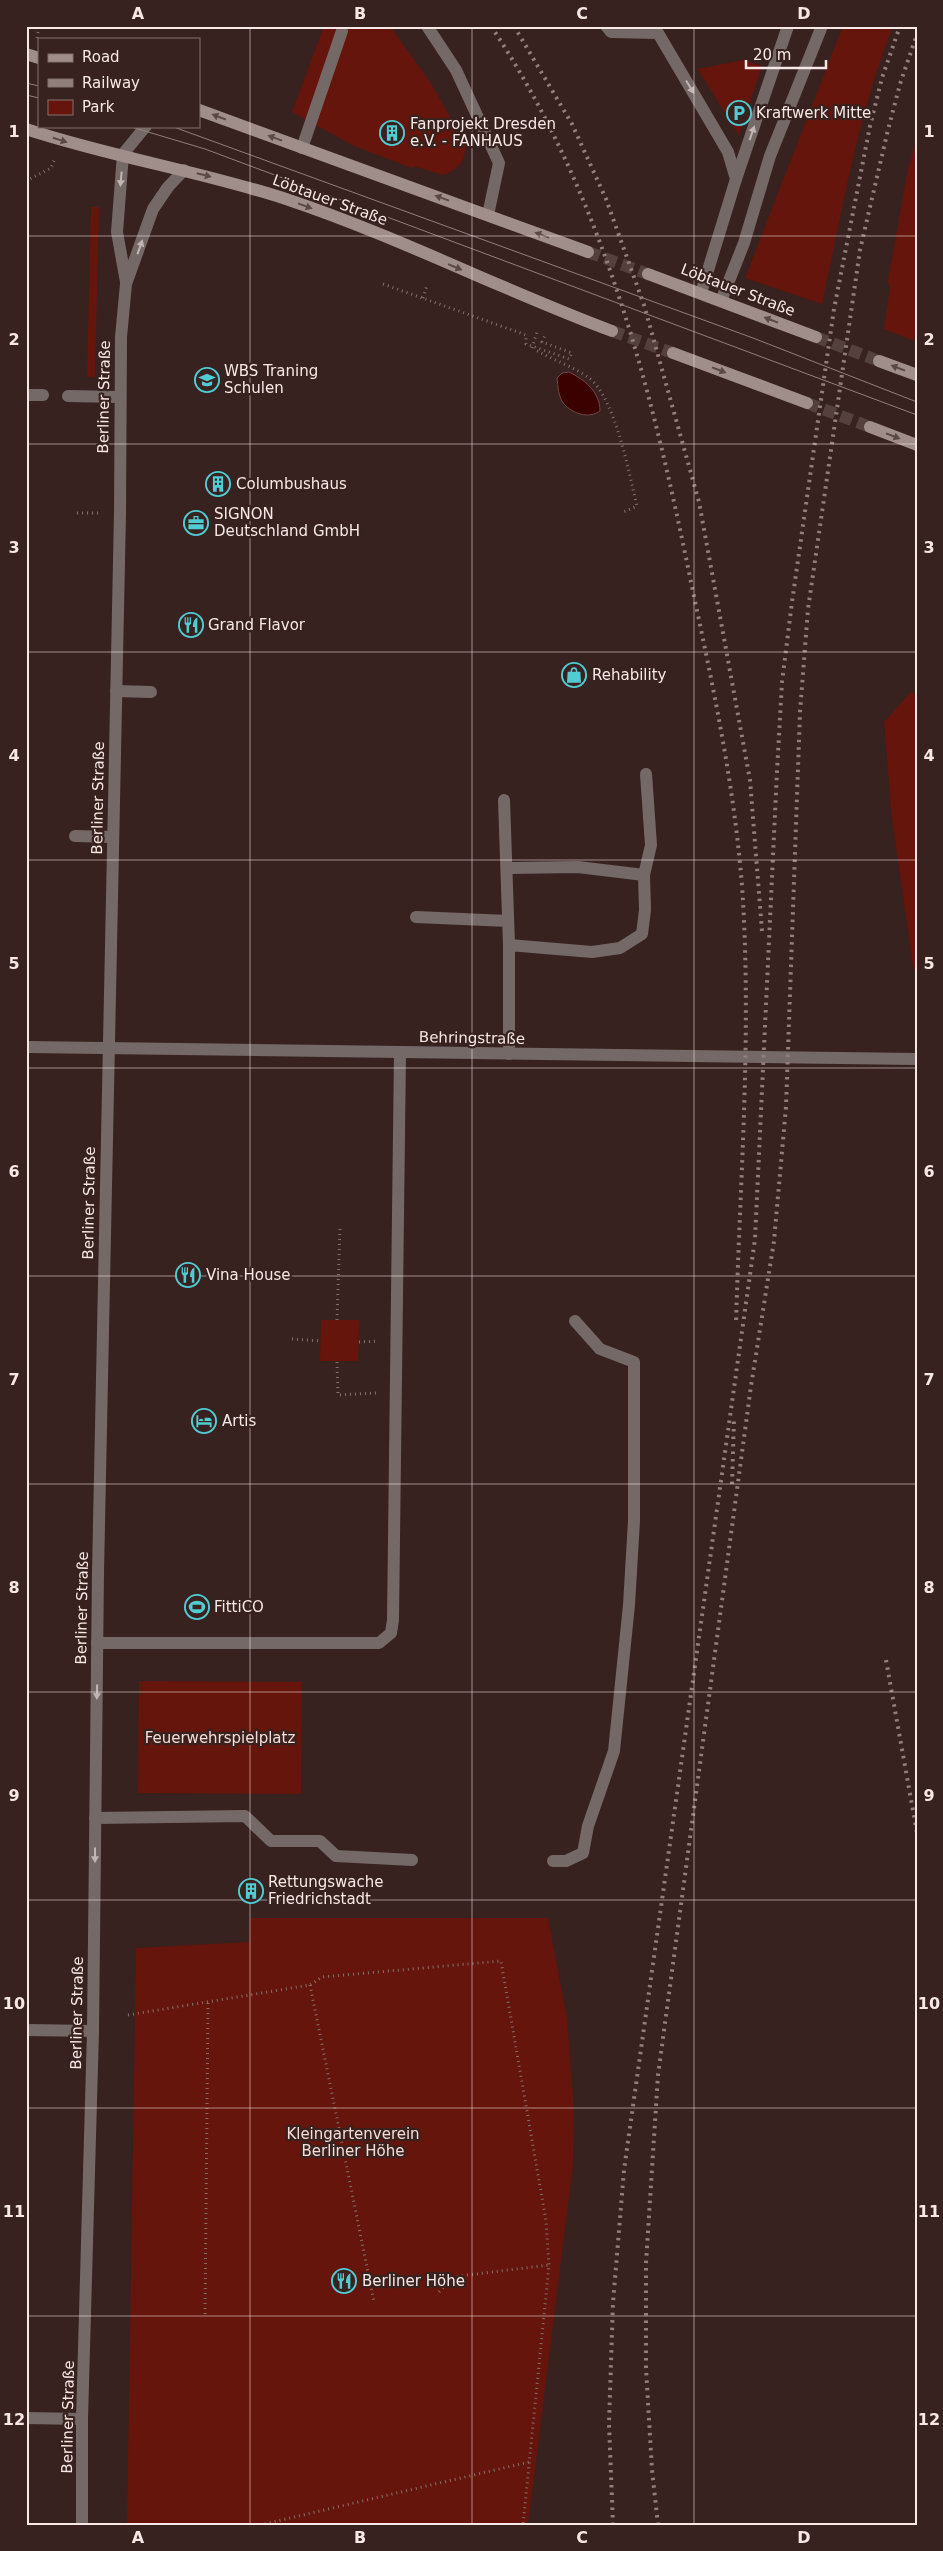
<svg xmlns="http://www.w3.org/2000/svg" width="943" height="2551" font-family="'DejaVu Sans',sans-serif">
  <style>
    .green { fill: #65150b }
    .water { fill: #3b0000; stroke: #734645 }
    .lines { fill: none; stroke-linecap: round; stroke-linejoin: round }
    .secondary-tunnel { stroke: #54403d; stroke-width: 12; stroke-dasharray: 12 6; stroke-linecap: butt }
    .path { stroke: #83706d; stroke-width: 3; stroke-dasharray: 1 4; stroke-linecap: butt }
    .service { stroke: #756967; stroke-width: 12 }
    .minor { stroke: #756967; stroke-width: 12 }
    .secondary { stroke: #a08e8a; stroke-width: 12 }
    .tram { stroke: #917f7c; stroke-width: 1 }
    .rail { stroke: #917f7c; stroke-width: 4; stroke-dasharray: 2.5 5; stroke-linecap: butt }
    .oneway { fill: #c3b5b3 }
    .oneway2 { fill: #5c4844 }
    .grid { fill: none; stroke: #f7e8e5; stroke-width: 1; stroke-opacity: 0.55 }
    .labels { text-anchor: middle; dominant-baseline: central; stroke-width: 4.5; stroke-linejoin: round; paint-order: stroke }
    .poi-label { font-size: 15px; fill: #f7e8e5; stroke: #37221f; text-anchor: start }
    .street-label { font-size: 15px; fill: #f7e8e5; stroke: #37221f }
    .park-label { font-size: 15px; fill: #f6dcd7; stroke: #37221f }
    .neatline { fill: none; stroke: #f7e8e5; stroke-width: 2 }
    .grid-label { font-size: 16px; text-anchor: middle; font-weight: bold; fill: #f7e8e5 }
  </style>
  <rect width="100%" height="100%" fill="#37221f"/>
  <g class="green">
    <path d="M 324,26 L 390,26 L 432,85 L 466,146 C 465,162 458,170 443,175 L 414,166 L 412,168 L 354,146 L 292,112 Z"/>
    <path d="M 843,26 L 893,26 C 858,115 842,211 822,304 L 745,278 Z"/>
    <path d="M 743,60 L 762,66 L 739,136 L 698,69 Z"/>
    <path d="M 917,139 L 917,342 L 884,329 L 890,288 L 888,281 L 908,168 Z"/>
    <path d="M 91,207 L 99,207 L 95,377 L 87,377 Z"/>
    <path d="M 911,692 L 917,694 L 917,978 L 913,966 L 892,819 L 884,722 Z"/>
    <path d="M 321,1320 L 359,1320 L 358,1361 L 320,1361 Z"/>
    <path d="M 139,1681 L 302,1682 L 301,1794 L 138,1793 Z"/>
    <path d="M 250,1918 L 548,1918 L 567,2019 L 574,2109 L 573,2164 L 528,2525 L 127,2525 L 136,1948 L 249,1942 Z"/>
  </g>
  <path class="water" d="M 569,372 C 585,380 600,392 600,411 C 589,419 573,414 564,404 C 558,397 558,386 557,378 L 562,373 Z"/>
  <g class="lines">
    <g class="secondary-tunnel">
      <path d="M 588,252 L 648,274"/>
      <path d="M 612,331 L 673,353"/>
      <path d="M 816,337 L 879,361"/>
      <path d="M 807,403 L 870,427"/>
    </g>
    <g class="path">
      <path d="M 37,38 L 39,26"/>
      <path d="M 99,126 L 101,127"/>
      <path d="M 26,181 L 51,168 L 55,158"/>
      <path d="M 383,284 L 526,335 L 526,344 L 569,359 L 572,353 L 542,342 L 546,333"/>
      <path d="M 423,298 L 427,285"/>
      <path d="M 532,348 L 538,329"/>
      <path d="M 537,351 C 554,360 574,367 589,378 C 615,397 629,474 637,506 L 621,513"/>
      <path d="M 77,513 L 101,513"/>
      <path d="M 337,1320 L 340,1227"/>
      <path d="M 292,1339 L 321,1341"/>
      <path d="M 359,1342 L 378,1341"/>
      <path d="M 337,1362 L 338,1395 L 376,1393"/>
      <path d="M 310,1985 L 374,2302"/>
      <path d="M 128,2015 L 310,1985 L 322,1977 L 501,1961 L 546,2221 L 549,2265 L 523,2525"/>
      <path d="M 439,2292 L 452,2277 L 549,2265"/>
      <path d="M 205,2314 L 208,2002"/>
      <path d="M 260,2525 L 529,2462"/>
    </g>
    <g class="service">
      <path d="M 606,26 L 611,32 L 658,33 L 728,152 L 736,179"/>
      <path d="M 302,148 L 342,31"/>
      <path d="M 701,293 L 736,179 L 788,26"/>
      <path d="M 721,301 L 744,243 L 770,156 L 822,26"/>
      <path d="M 26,395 L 43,395"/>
      <path d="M 68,396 L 119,397"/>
      <path d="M 116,691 L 151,692"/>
      <path d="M 504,800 L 509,945"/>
      <path d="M 75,836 L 113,837"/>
      <path d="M 507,868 L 578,867 L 644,875 L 645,910 L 642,934 L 620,948 L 592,952 L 509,945 L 509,1054"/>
      <path d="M 644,875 L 651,845 L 646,774"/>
      <path d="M 416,917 L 508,921"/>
      <path d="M 97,1643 L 379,1643 L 391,1633 L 393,1620 L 400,1053"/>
      <path d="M 95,1818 L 245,1816 L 271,1841 L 320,1841 L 336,1856 L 412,1860"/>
      <path d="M 553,1861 L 566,1861 L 583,1853 L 588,1826 L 614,1751 L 629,1605 L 634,1521 L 634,1362 L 600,1349 L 575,1321"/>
    </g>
    <g class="minor">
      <path d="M 427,26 L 456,70 L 499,163 L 488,215"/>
      <path d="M 126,282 L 117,232 L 123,154 L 146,126"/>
      <path d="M 26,1047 L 917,1059"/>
      <path d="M 26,2030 L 93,2031"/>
      <path d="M 26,2418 L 82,2419"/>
      <path d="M 82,2525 L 82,2419 L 93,2031 L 98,1572 L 120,513 L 121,337 L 126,284 L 153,209 L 168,187 L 184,170"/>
    </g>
    <g class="secondary">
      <path d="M 26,54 L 39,58"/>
      <path d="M 199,110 L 588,252"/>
      <path d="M 26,129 C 111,157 200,171 286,199 C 397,236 502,290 612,331"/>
      <path d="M 648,274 L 816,337"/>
      <path d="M 673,353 L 807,403"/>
      <path d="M 879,361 L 917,375"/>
      <path d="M 870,427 L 917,445"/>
    </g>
    <g class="tram">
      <path d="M 26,83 L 39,86"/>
      <path d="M 26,95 L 39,98"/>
      <path d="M 128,126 L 205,149 L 917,415"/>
      <path d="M 171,126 L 753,338 L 917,402"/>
    </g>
    <g class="rail">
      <path d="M 491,26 C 604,196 652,390 692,587 C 713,686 734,784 742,886 C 752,1031 740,1178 736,1324"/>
      <path d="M 514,26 L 572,124 L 606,199 L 644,305 L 699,502 L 750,780 L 762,931"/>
      <path d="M 732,1484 L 734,1419"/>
      <path d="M 886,1660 L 917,1833"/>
      <path d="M 613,2525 L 609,2424 L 613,2303 L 624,2170 L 755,1239 L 777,771 L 782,682 L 792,602 L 834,309 L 870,126 L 882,78 L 900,26"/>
      <path d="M 658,2525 L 652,2470 L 646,2368 L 646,2263 L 658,2075 L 751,1386 L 774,1241 L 786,1107 L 800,712 L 808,609 L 860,250 L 887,134 L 900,84 L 917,34"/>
    </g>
  </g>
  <defs><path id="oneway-solid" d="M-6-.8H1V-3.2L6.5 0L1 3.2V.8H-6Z" transform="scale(1.25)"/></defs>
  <g class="oneway">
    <use href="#oneway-solid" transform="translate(690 87) rotate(59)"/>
    <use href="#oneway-solid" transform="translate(752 133) rotate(-71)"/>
    <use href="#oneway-solid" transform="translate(121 179) rotate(95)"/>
    <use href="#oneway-solid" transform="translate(140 247) rotate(-70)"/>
    <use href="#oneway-solid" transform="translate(97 1692) rotate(91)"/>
    <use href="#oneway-solid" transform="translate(95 1855) rotate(90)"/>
  </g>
  <g class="oneway2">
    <use href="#oneway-solid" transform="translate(219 117) rotate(-159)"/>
    <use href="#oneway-solid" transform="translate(275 138) rotate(-160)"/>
    <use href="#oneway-solid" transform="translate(60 140) rotate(18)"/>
    <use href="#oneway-solid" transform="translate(204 175) rotate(14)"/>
    <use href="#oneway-solid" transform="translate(442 198) rotate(-160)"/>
    <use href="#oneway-solid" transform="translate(305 206) rotate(20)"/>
    <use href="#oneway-solid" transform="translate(542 235) rotate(-160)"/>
    <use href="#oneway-solid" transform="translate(455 267) rotate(23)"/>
    <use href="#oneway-solid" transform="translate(771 320) rotate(-159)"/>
    <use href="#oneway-solid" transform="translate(898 368) rotate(-159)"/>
    <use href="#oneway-solid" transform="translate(719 370) rotate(21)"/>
    <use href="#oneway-solid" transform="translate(893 436) rotate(21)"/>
  </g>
  <path class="grid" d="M 250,26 L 250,2525M 472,26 L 472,2525M 694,26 L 694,2525M 26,236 L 917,236M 26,444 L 917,444M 26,652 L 917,652M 26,860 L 917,860M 26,1068 L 917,1068M 26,1276 L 917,1276M 26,1484 L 917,1484M 26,1692 L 917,1692M 26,1900 L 917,1900M 26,2108 L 917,2108M 26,2316 L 917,2316"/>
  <defs>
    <symbol id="parking-ring" viewBox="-11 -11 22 22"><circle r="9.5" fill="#37221f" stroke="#51ccd3" stroke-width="1.5"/><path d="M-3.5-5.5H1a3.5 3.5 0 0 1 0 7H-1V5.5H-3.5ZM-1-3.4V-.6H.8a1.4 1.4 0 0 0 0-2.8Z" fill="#51ccd3"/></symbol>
    <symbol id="building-ring" viewBox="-11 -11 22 22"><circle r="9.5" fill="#37221f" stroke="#51ccd3" stroke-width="1.5"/><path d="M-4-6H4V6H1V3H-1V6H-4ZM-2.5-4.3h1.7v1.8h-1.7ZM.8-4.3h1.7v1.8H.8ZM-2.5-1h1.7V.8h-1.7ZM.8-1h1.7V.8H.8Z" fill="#51ccd3"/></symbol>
    <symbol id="school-ring" viewBox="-11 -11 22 22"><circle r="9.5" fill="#37221f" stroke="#51ccd3" stroke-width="1.5"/><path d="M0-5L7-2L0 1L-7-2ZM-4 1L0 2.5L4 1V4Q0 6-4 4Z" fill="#51ccd3"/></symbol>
    <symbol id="office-ring" viewBox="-11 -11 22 22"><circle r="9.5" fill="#37221f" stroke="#51ccd3" stroke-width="1.5"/><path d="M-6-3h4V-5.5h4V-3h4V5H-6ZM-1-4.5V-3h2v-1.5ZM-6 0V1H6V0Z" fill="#51ccd3"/></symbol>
    <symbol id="restaurant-ring" viewBox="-11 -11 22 22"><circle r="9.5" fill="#37221f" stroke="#51ccd3" stroke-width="1.5"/><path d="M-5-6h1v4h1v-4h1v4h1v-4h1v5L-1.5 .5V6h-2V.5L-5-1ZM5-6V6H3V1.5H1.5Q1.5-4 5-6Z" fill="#51ccd3"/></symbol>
    <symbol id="shop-ring" viewBox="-11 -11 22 22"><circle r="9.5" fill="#37221f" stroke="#51ccd3" stroke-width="1.5"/><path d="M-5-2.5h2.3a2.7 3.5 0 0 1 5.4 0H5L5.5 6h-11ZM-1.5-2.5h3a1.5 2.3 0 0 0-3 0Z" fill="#51ccd3"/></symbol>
    <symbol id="hotel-ring" viewBox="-11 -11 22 22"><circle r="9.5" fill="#37221f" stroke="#51ccd3" stroke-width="1.5"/><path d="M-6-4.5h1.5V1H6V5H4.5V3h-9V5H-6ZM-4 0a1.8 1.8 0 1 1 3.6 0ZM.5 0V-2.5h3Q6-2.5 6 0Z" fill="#51ccd3"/></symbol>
    <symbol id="stadium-ring" viewBox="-11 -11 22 22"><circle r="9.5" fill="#37221f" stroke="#51ccd3" stroke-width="1.5"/><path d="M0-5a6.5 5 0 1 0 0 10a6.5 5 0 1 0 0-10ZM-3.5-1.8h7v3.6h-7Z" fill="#51ccd3"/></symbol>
  </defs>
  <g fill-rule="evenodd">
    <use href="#parking-ring" x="725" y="99" width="28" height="28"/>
    <use href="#building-ring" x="378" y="119" width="28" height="28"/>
    <use href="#school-ring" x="193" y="366" width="28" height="28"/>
    <use href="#building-ring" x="204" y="470" width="28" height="28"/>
    <use href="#office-ring" x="182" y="509" width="28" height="28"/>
    <use href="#restaurant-ring" x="177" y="611" width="28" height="28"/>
    <use href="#shop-ring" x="560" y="661" width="28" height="28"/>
    <use href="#restaurant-ring" x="174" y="1261" width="28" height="28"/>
    <use href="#hotel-ring" x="190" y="1407" width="28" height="28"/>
    <use href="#stadium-ring" x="183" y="1593" width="28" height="28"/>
    <use href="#building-ring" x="237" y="1877" width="28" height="28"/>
    <use href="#restaurant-ring" x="330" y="2267" width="28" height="28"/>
  </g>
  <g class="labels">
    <g class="poi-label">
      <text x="756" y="113">Kraftwerk Mitte</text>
      <text x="410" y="124">Fanprojekt Dresden<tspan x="410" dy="17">e.V. - FANHAUS</tspan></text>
      <text x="224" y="371">WBS Traning<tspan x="224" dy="17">Schulen</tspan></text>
      <text x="236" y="484">Columbushaus</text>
      <text x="214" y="514">SIGNON<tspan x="214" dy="17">Deutschland GmbH</tspan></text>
      <text x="208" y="625">Grand Flavor</text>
      <text x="592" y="675">Rehability</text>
      <text x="206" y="1275">Vina House</text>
      <text x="222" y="1421">Artis</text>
      <text x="214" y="1607">FittiCO</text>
      <text x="268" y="1882">Rettungswache<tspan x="268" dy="17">Friedrichstadt</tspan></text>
      <text x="362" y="2281">Berliner Höhe</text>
    </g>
    <g class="street-label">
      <text transform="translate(330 200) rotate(20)">Löbtauer Straße</text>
      <text transform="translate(738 290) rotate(21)">Löbtauer Straße</text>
      <text transform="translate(104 397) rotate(-89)">Berliner Straße</text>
      <text transform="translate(98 798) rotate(-89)">Berliner Straße</text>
      <text transform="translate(472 1038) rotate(1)">Behringstraße</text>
      <text transform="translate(89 1203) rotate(-89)">Berliner Straße</text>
      <text transform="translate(82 1608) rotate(-89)">Berliner Straße</text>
      <text transform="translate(77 2013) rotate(-89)">Berliner Straße</text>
      <text transform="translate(68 2417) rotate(-89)">Berliner Straße</text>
    </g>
    <g class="park-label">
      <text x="220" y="1738">Feuerwehrspielplatz</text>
      <text x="353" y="2134">Kleingartenverein<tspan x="353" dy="17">Berliner Höhe</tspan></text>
    </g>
  </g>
  <rect width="943" height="2551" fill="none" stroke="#37221f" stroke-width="55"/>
  <rect x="38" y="38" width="162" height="90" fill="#37221f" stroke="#84716e"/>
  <rect x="48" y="54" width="25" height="8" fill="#a08e8a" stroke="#84716e"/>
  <text x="82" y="62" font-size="15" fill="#f7e8e5">Road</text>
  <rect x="48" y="79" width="25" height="8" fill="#917f7c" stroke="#84716e"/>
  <text x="82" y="88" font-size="15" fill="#f7e8e5">Railway</text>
  <rect x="48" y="100" width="25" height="15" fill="#65150b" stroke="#84716e"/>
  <text x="82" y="112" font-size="15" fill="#f7e8e5">Park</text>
  <path d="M746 60v8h80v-8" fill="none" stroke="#f7e8e5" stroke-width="2.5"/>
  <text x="753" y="60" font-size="15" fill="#f7e8e5" stroke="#37221f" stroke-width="4" paint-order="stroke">20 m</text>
  <rect x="28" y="28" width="888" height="2496" class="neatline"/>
  <g class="grid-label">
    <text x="138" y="19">A</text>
    <text x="360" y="19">B</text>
    <text x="582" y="19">C</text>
    <text x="804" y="19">D</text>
    <text x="14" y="137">1</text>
    <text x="929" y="137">1</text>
    <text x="14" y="345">2</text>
    <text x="929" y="345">2</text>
    <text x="14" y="553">3</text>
    <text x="929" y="553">3</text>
    <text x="14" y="761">4</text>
    <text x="929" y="761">4</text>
    <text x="14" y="969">5</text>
    <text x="929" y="969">5</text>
    <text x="14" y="1177">6</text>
    <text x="929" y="1177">6</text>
    <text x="14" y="1385">7</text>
    <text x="929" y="1385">7</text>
    <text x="14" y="1593">8</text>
    <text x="929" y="1593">8</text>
    <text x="14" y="1801">9</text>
    <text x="929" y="1801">9</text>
    <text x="14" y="2009">10</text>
    <text x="929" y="2009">10</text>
    <text x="14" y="2217">11</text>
    <text x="929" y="2217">11</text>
    <text x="14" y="2425">12</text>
    <text x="929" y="2425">12</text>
    <text x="138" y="2543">A</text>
    <text x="360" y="2543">B</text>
    <text x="582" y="2543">C</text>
    <text x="804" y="2543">D</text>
  </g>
</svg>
